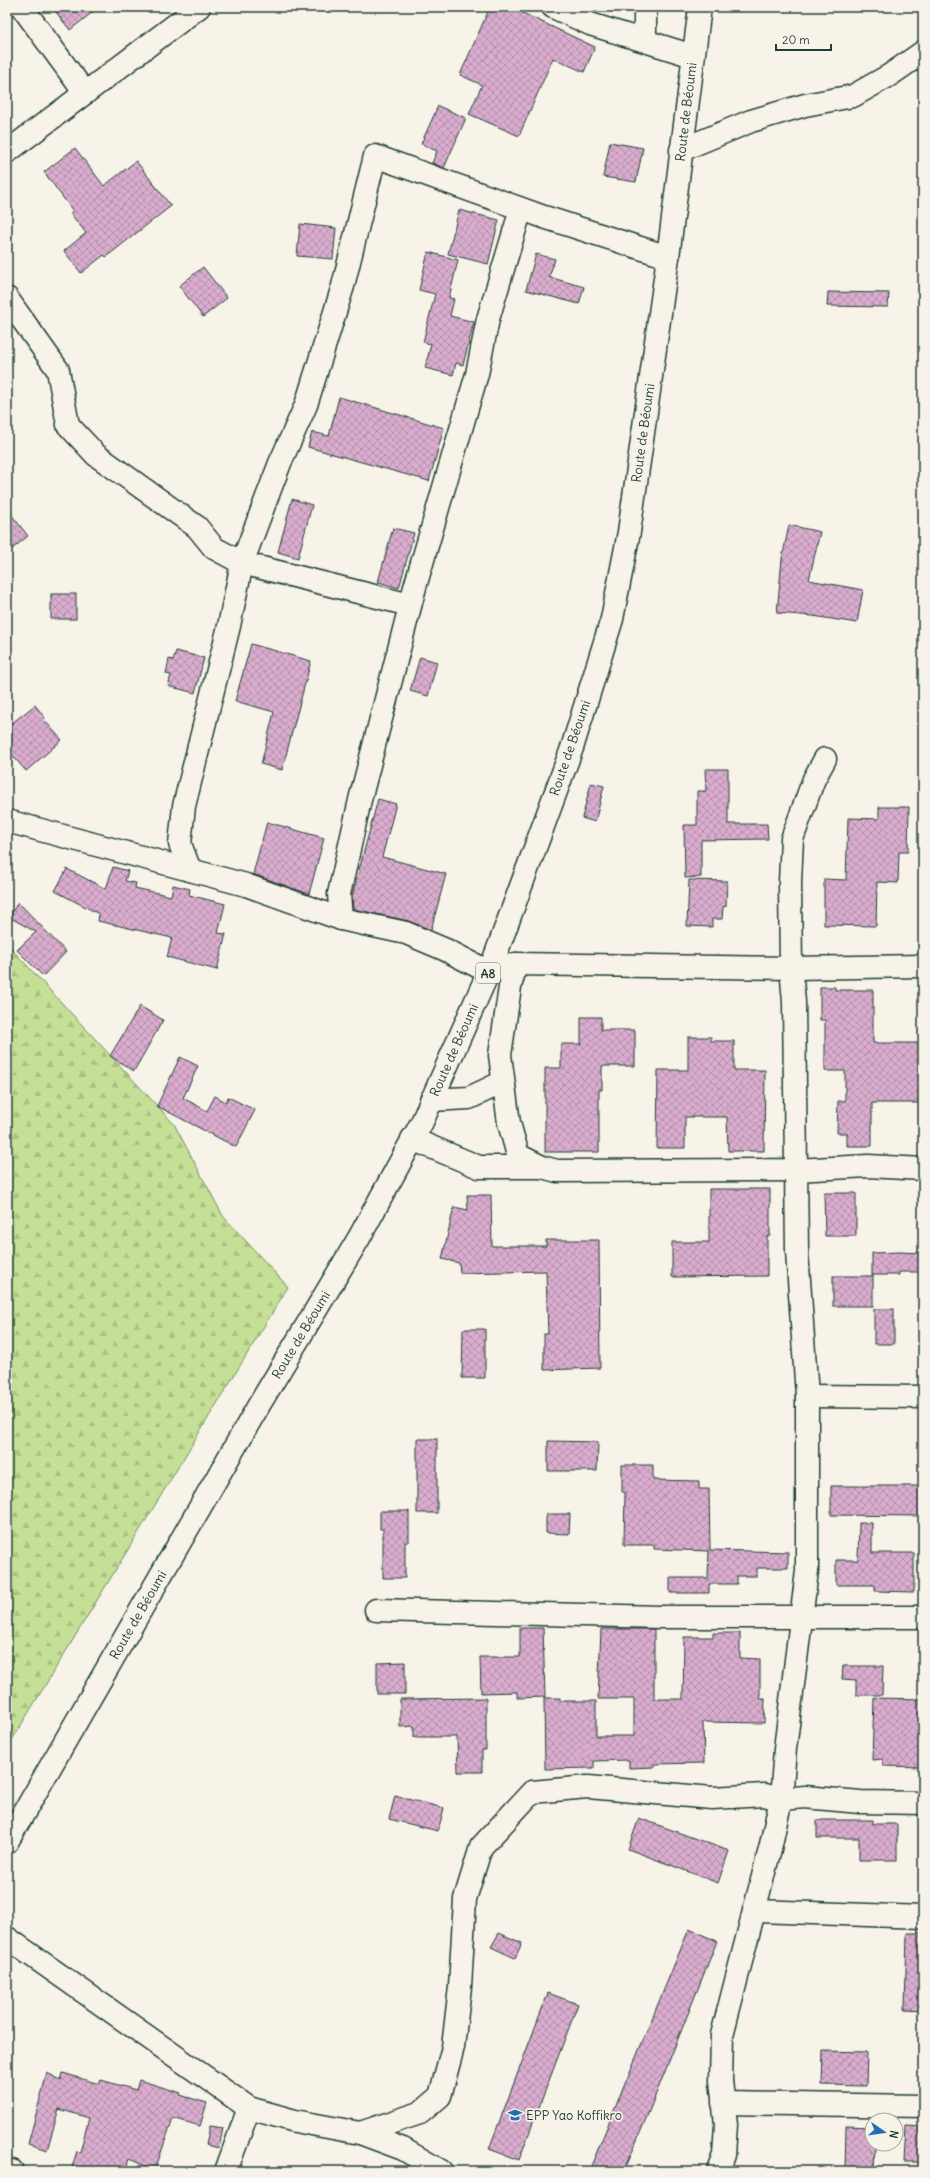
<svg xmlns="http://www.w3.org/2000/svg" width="930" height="2178" font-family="Delius,sans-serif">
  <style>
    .forest { fill: url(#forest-firs); stroke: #728e65 }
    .building { fill: url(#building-cross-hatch); stroke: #1f3d34 }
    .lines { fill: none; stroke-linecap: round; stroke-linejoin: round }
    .minor-casing { stroke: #1f3d34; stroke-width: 25 }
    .major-casing { stroke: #1f3d34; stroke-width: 25 }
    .minor { stroke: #f7f3e8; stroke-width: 22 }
    .major { stroke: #f7f3e8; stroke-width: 22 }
    .labels { text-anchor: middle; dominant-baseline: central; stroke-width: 3.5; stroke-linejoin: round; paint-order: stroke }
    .shield { fill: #f7f3e8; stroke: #60746a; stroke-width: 1 }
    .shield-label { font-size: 12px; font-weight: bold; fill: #1f3d34 }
    .street-label { font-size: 13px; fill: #1f3d34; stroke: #f7f3e8 }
    .poi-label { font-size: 13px; fill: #1f3d34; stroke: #f7f3e8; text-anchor: start }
  </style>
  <defs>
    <pattern id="forest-firs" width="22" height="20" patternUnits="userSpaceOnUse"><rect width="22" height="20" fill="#c6df96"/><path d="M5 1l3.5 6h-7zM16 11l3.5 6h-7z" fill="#aac082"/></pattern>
    <pattern id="building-cross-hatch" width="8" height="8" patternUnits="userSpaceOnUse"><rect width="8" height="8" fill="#daadcf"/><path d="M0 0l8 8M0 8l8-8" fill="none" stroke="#b08ea9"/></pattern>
  </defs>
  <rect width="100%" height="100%" fill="#f7f3e8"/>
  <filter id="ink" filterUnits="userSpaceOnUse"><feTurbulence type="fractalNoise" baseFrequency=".025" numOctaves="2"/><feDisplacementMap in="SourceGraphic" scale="8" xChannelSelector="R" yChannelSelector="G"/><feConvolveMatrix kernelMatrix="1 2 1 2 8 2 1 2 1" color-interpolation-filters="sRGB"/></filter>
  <g filter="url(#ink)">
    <path class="forest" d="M 7,944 L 174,1124 L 223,1216 L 288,1287 L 7,1748 Z"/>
    <g class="building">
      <path d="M 52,7 L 99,7 L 70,30 Z"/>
      <path d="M 490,7 L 510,7 L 595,47 L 584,72 L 553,58 L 519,136 L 469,114 L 482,85 L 460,75 Z"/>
      <path d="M 438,106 L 466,118 L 444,168 L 432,163 L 437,151 L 421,144 Z"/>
      <path d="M 610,142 L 643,148 L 636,182 L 603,177 Z"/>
      <path d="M 75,148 L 104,186 L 136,161 L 171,206 L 106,257 L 104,255 L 81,273 L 64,251 L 86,233 L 70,213 L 73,211 L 44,172 Z"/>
      <path d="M 459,210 L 499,220 L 488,264 L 448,254 Z"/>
      <path d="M 300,224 L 336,228 L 333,259 L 297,256 Z"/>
      <path d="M 428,252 L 458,260 L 449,298 L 454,299 L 450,316 L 474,322 L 463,365 L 456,363 L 453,375 L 425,368 L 431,344 L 423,342 L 435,294 L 419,290 Z"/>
      <path d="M 536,254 L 555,259 L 549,277 L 584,287 L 579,304 L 526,290 Z"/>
      <path d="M 203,267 L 227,298 L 203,317 L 179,286 Z"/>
      <path d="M 828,292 L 889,293 L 888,307 L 827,306 Z"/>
      <path d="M 339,397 L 444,428 L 429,481 L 308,447 L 312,432 L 329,436 Z"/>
      <path d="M 292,499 L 312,505 L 298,558 L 278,552 Z"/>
      <path d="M 7,509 L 28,536 L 7,553 Z"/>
      <path d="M 789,525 L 820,532 L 809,580 L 863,590 L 857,623 L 813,616 L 777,613 L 782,559 Z"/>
      <path d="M 393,528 L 414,533 L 399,588 L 378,582 Z"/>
      <rect x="51" y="594" width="25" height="25"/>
      <path d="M 251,644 L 311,661 L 282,770 L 261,764 L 274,712 L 235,701 Z"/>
      <path d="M 176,651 L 204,658 L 195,693 L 168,686 L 171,675 L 166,674 L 169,659 L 173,660 Z"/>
      <path d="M 420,657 L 437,662 L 428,696 L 410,691 Z"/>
      <path d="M 35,705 L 45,718 L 44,720 L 62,740 L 26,771 L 7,749 L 7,727 Z"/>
      <path d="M 705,769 L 728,769 L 728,824 L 767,824 L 768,839 L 701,840 L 701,877 L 685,878 L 684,825 L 697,825 L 697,791 L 706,791 Z"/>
      <path d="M 591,783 L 604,786 L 595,822 L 582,818 Z"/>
      <path d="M 378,799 L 396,804 L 382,857 L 446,874 L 431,930 L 409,921 L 353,909 L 352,896 Z"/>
      <path d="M 879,807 L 909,807 L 908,852 L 899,852 L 898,883 L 877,882 L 876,926 L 824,925 L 824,879 L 846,880 L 848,818 L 879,819 Z"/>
      <path d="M 267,822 L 324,838 L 309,894 L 253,874 Z"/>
      <path d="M 113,867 L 128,871 L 125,881 L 136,883 L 135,888 L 171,896 L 173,885 L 190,889 L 189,895 L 225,904 L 218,933 L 226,934 L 217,970 L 167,957 L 172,938 L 98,921 L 99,914 L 55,891 L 67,869 L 106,889 Z"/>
      <path d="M 689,880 L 727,881 L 726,906 L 723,907 L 722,919 L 712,919 L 712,927 L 687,926 Z"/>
      <path d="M 18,902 L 66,952 L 43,976 L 17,950 L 36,932 L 9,917 Z"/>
      <path d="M 820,987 L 835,987 L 835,990 L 873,990 L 873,1043 L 923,1043 L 920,1103 L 872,1103 L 872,1146 L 847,1146 L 847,1133 L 837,1133 L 838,1101 L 845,1101 L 845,1071 L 825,1071 L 825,1020 L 820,1020 Z"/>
      <path d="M 140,1006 L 163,1020 L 134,1071 L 110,1056 Z"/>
      <path d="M 581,1017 L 601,1017 L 601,1030 L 635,1030 L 635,1066 L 602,1066 L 602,1090 L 599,1090 L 599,1152 L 545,1152 L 545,1068 L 561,1068 L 561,1044 L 581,1044 Z"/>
      <path d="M 688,1037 L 711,1037 L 711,1041 L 734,1041 L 734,1070 L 765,1070 L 764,1151 L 728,1151 L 727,1117 L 685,1117 L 685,1148 L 657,1148 L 658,1070 L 688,1070 Z"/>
      <path d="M 180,1057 L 198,1066 L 183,1098 L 207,1111 L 215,1096 L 226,1102 L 228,1097 L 255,1110 L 236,1147 L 157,1106 Z"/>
      <path d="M 709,1189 L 770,1189 L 770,1236 L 767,1236 L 767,1276 L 672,1277 L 672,1242 L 709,1242 Z"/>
      <path d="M 824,1193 L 856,1193 L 856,1236 L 825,1236 Z"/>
      <path d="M 467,1195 L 491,1195 L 492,1246 L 546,1246 L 546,1240 L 599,1240 L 600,1368 L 544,1370 L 544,1334 L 548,1334 L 546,1271 L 460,1273 L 459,1263 L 442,1259 L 454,1207 L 468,1210 Z"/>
      <path d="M 899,1252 L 921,1253 L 921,1272 L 899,1272 L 899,1275 L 872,1275 L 872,1253 Z"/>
      <rect x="833" y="1276" width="40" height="30"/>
      <rect x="874" y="1309" width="20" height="35"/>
      <path d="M 463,1329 L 485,1329 L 485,1378 L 462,1378 Z"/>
      <rect x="417" y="1439" width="20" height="74"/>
      <path d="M 548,1441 L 598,1442 L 597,1471 L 548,1471 Z"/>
      <path d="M 622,1465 L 653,1465 L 653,1480 L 699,1481 L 699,1489 L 709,1489 L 710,1550 L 788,1552 L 788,1568 L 757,1568 L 757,1576 L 737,1576 L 737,1584 L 709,1584 L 709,1593 L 670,1593 L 670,1578 L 708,1578 L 709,1551 L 654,1549 L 654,1545 L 624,1545 L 625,1492 L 622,1492 Z"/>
      <path d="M 831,1486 L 923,1486 L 923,1516 L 831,1515 Z"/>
      <path d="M 380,1511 L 409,1511 L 409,1542 L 405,1542 L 405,1578 L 383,1578 L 383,1529 L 380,1529 Z"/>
      <path d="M 546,1514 L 570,1514 L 569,1534 L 546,1533 Z"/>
      <path d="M 859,1523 L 872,1523 L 872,1553 L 914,1553 L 914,1592 L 875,1591 L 875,1585 L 836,1585 L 836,1560 L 858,1560 Z"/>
      <path d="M 520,1628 L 543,1628 L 545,1697 L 517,1698 L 517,1692 L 481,1693 L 480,1657 L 520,1657 Z"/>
      <path d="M 601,1629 L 654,1629 L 654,1699 L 683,1699 L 684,1637 L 713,1637 L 713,1633 L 740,1633 L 740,1658 L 760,1659 L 760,1699 L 765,1699 L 764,1723 L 703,1722 L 704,1763 L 654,1764 L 654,1767 L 629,1768 L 629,1760 L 594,1761 L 594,1768 L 545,1769 L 544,1698 L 560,1698 L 560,1701 L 596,1701 L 596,1736 L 634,1736 L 634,1699 L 598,1699 Z"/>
      <path d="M 405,1662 L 405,1694 L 377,1694 L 377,1663 Z"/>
      <path d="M 843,1666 L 883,1666 L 882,1695 L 856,1695 L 856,1680 L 842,1679 Z"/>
      <path d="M 486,1698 L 486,1750 L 482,1750 L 482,1772 L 458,1772 L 457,1737 L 414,1737 L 414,1726 L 400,1727 L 400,1699 Z"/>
      <path d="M 874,1698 L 923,1699 L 923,1767 L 883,1766 L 883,1759 L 872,1760 Z"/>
      <path d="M 395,1796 L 444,1808 L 438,1831 L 389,1819 Z"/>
      <path d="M 639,1818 L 729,1851 L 718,1883 L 628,1849 Z"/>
      <path d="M 817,1820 L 873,1820 L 873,1824 L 897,1824 L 897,1860 L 859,1860 L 859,1838 L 817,1838 Z"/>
      <path d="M 689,1929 L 717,1941 L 650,2109 L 624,2171 L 589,2171 Z"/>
      <path d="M 499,1933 L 522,1943 L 515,1958 L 491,1947 Z"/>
      <path d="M 907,1933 L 923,1933 L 923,2010 L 905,2009 Z"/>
      <path d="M 548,1993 L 578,2004 L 519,2160 L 489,2149 Z"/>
      <path d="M 823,2051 L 867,2052 L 866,2086 L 822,2085 Z"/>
      <path d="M 47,2073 L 61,2080 L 63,2073 L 99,2084 L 101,2080 L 136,2090 L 139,2080 L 181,2093 L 180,2095 L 207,2103 L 200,2126 L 173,2118 L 155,2170 L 129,2159 L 125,2171 L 85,2171 L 72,2167 L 77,2151 L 80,2152 L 89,2118 L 59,2109 L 47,2150 L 28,2144 Z"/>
      <path d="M 906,2125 L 923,2126 L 923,2162 L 904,2162 Z"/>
      <path d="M 210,2126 L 223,2128 L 219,2148 L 206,2145 Z"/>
      <path d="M 846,2126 L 872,2127 L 872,2144 L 875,2144 L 874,2171 L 845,2171 Z"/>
    </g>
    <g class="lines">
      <defs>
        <g id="minor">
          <path d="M 22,7 L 85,93"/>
          <path d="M 553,7 L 590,24 L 693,56"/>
          <path d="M 645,7 L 645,40"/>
          <path d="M 681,150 L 751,121 L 805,105 L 853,96 L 890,75 L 923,52"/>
          <path d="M 7,152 L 199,7"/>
          <path d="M 7,298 L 58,370 L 68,425 L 96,455 L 197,527 L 214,548 L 242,563 L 410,605"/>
          <path d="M 7,821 L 246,885 L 341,919 L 406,933 L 446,950 L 489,972 L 516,964 L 791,968 L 923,966"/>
          <path d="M 190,870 L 180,844 L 184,806 L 229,626 L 242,563 L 280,463 L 306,405 L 343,286 L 375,156 L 544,217 L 668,257"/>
          <path d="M 341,919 L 339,894 L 360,800 L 415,587 L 477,374 L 488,319 L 521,209"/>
          <path d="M 516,964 L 510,987 L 500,1055 L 509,1123 L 518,1155 L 542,1167 L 557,1171 L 796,1170 L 868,1166 L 923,1169"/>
          <path d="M 431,1100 L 469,1098 L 503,1082"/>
          <path d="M 412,1139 L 479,1167 L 539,1167"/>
          <path d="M 807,1396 L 923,1397"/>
          <path d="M 376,1610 L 661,1617 L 923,1617"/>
          <path d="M 754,1911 L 923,1917"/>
          <path d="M 7,1938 L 249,2108 L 295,2121 L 360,2133 L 403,2149 L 441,2171"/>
          <path d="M 723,2103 L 923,2106"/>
          <path d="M 360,2133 L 420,2113 L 440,2096 L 453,2047 L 460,1987 L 465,1899 L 481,1847 L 532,1792 L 588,1787 L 712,1798 L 764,1795 L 781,1799 L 805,1797 L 860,1802 L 923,1803"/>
          <path d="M 7,2170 L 12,2171"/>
          <path d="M 226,2171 L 249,2108"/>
          <path d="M 718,2171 L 724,2155 L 726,2124 L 721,2081 L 722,2035 L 770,1849 L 781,1799 L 785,1749 L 807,1571 L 807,1396 L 797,1251 L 794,1002 L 791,968 L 790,882 L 792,839 L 814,779 L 825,759"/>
        </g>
        <path id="major" d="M 7,1842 L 259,1405 L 359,1238 L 422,1122 L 493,962 L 572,748 L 612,619 L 629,532 L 668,257 L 700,7"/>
      </defs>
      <use href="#minor" class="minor-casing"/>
      <use href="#major" class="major-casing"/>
      <use href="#minor" class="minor"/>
      <use href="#major" class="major"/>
    </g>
  </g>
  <defs>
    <symbol id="school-bare" viewBox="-9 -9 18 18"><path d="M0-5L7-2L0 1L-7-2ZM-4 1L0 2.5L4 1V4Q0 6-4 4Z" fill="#1f6fb2" stroke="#f7f3e8" stroke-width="2.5" paint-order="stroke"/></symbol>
  </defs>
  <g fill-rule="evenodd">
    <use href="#school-bare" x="505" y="2105" width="20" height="20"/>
  </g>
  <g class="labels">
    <rect class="shield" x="476" y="963" width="24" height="20" rx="3"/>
    <g class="shield-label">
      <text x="488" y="973">A8</text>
    </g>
    <g class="street-label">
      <text transform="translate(686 112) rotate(-83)">Route de Béoumi</text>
      <text transform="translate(643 433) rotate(-82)">Route de Béoumi</text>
      <text transform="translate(570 748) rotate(-71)">Route de Béoumi</text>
      <text transform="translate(454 1050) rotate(-66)">Route de Béoumi</text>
      <text transform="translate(301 1335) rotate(-59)">Route de Béoumi</text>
      <text transform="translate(138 1615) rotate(-60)">Route de Béoumi</text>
    </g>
    <g class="poi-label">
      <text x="526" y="2115">EPP Yao Koffikro</text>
    </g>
  </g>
  <rect width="930" height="2178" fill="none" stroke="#f7f3e8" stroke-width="24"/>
  <rect x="12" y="12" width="906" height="2154" fill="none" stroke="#1f3d34" stroke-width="1.5" filter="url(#ink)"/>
  <g transform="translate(884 2132) rotate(103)"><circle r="19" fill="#f7f3e8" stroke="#a1aaa0"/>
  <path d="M0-3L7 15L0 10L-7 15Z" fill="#1f6fb2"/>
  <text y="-6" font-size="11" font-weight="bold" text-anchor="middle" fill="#1f3d34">N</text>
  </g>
  <path d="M776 44v6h55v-6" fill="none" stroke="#1f3d34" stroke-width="2"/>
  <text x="782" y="44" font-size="12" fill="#1f3d34" stroke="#f7f3e8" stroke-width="3" paint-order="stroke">20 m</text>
</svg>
